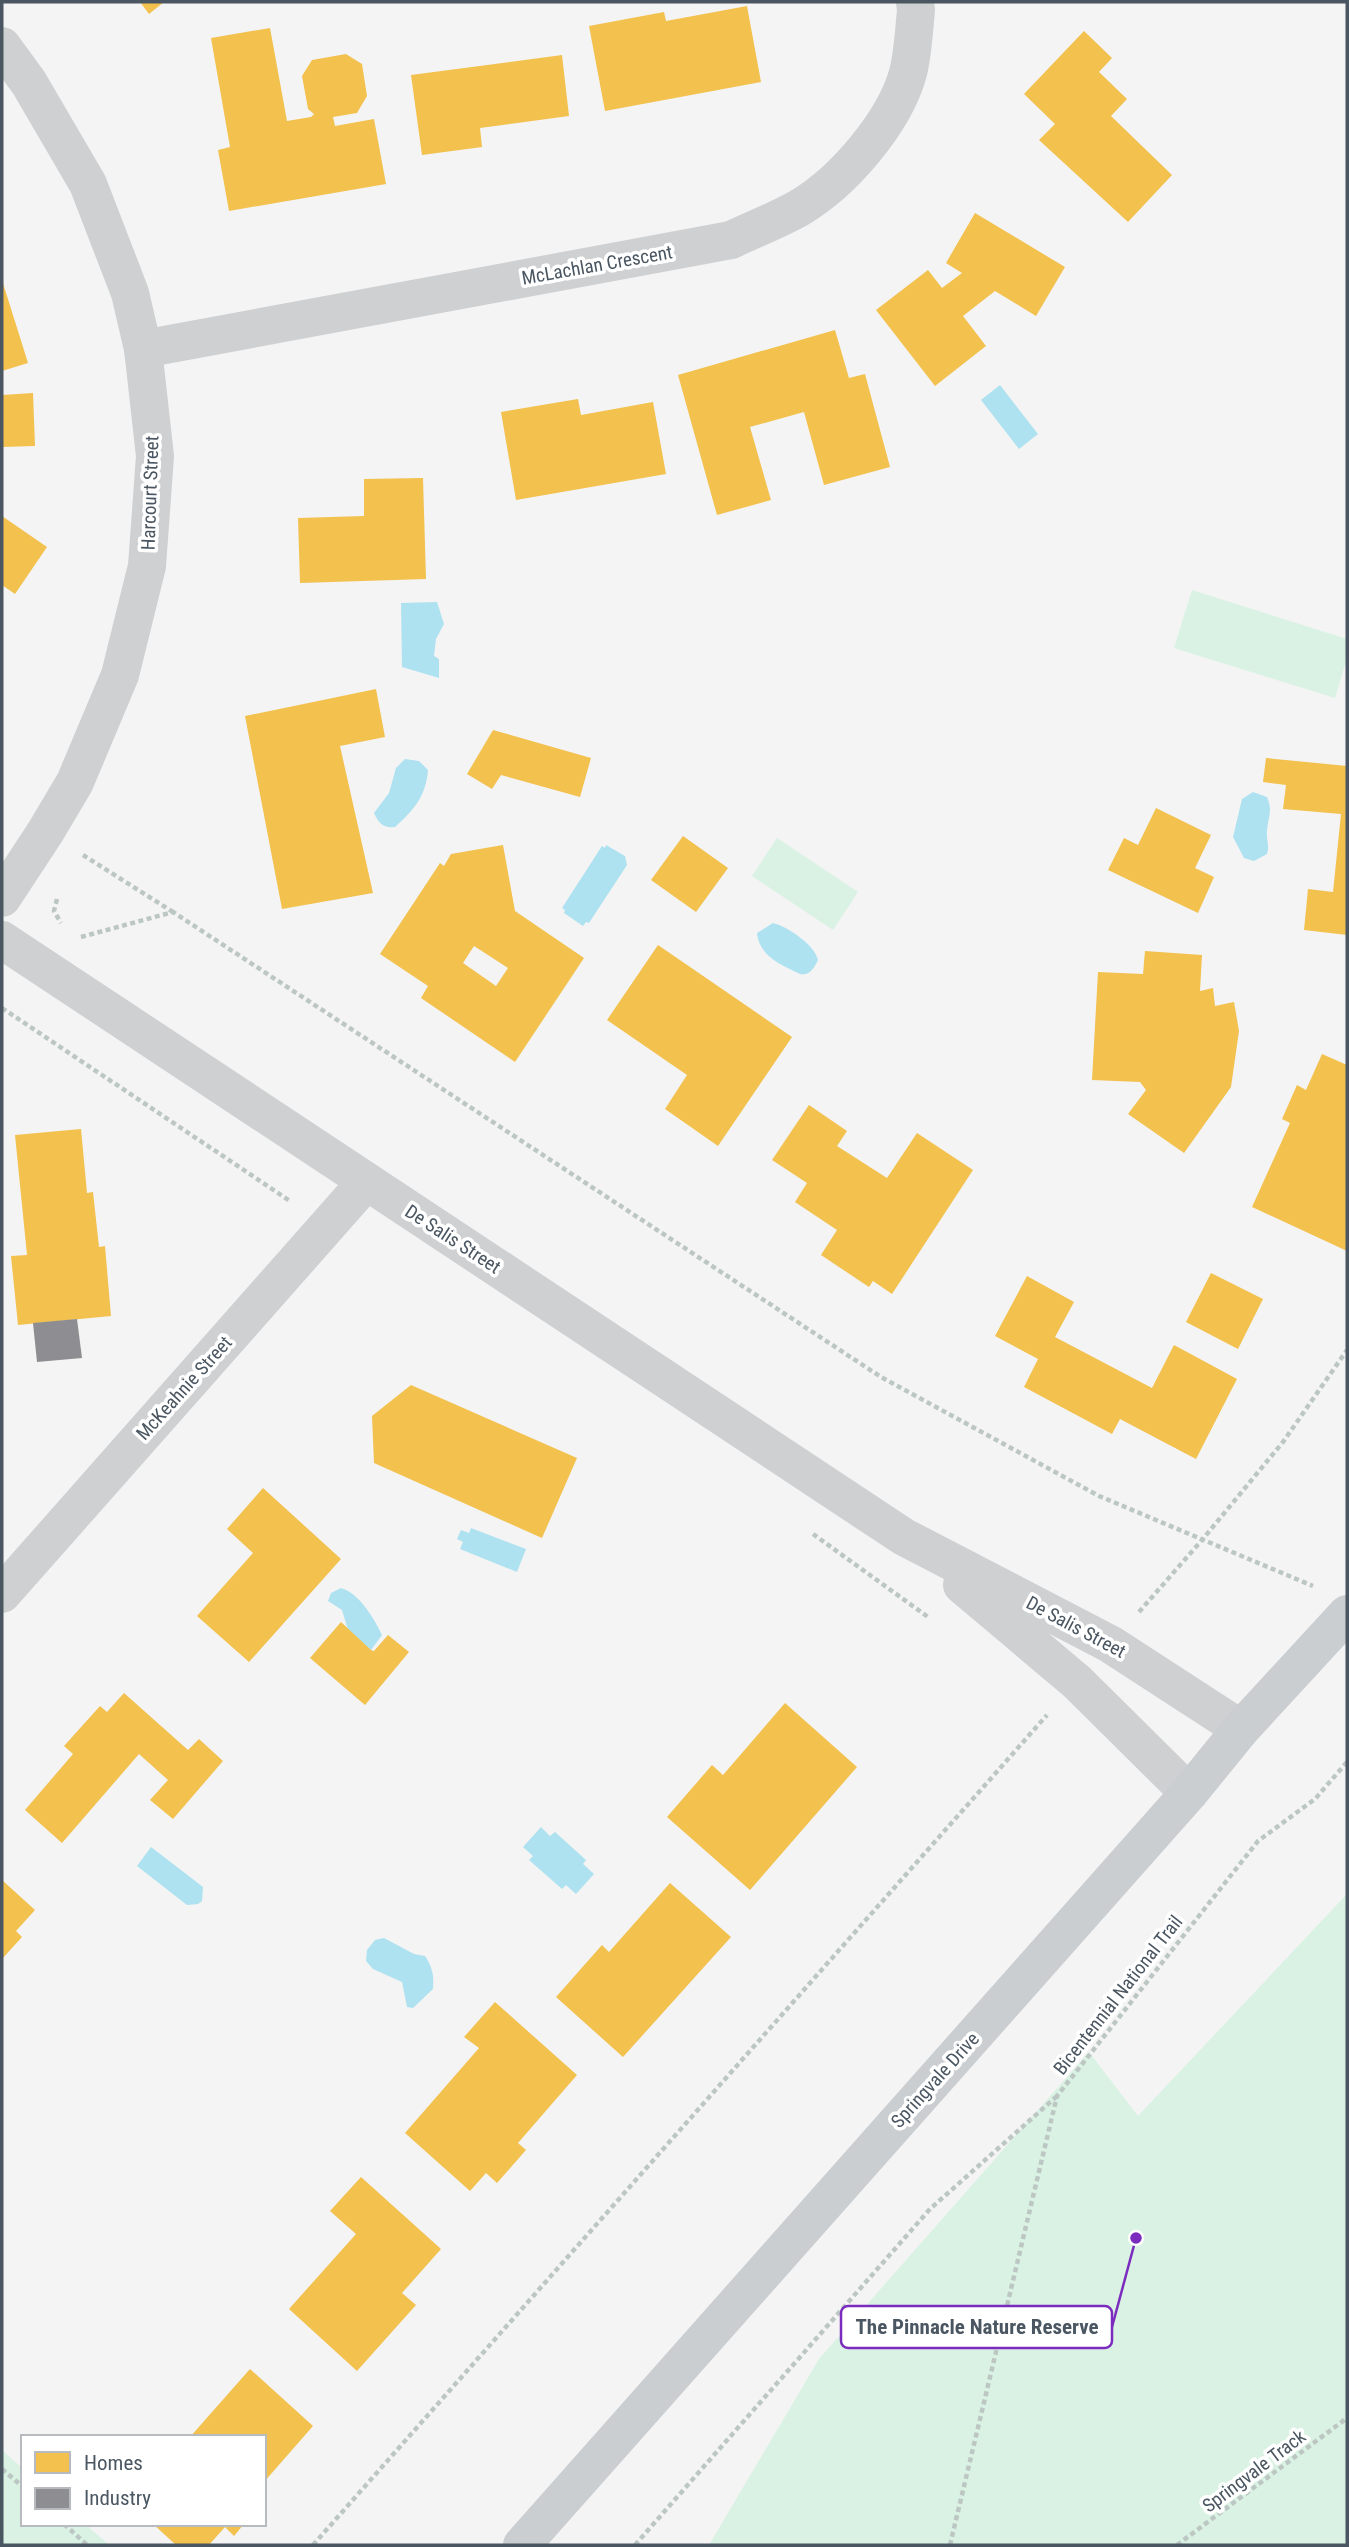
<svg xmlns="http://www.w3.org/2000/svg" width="1349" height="2547" font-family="'Roboto Condensed',sans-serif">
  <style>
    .green { fill: #d9f2e3 }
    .water { fill: #aee2f0 }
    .homes { fill: #f2c14e; fill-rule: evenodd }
    .industry { fill: #8d8d92 }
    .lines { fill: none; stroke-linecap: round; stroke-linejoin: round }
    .path { stroke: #bcc7c4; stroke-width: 4.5; stroke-dasharray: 5 3.5; stroke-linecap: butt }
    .minor { stroke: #ced0d2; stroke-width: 38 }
    .major { stroke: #caced1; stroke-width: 38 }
    .labels { text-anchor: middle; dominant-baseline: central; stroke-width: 7; stroke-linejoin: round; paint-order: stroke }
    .street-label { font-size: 19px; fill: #4a5661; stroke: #fff }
    .leader { fill: none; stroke: #7b2cbf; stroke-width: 2.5 }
    .callout-dot { fill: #7b2cbf; stroke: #fff; stroke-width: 2.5 }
    .callout { fill: #fff; stroke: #7b2cbf; stroke-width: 2.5 }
    .callout-label { font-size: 21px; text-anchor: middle; font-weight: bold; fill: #4a5661 }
  </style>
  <rect width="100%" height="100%" fill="#f4f4f4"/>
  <g class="green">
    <path d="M 1192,590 L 1347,639 L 1347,658 L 1335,698 L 1174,648 Z"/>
    <path d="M 777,838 L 858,892 L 833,930 L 752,876 Z"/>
    <path d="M 1347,1894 L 1347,2545 L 709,2545 L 819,2359 L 1089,2052 L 1138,2116 Z"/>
    <path d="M 2,2450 L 23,2469 L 23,2524 L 85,2524 L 109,2545 L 2,2545 Z"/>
  </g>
  <g class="water">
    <path d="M 1000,385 L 1038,434 L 1019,449 L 981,400 Z"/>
    <path d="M 437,602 L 444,624 L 436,639 L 434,656 L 439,659 L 439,678 L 402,667 L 401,603 Z"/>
    <path d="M 405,759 L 419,761 L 428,770 C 426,796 414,810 395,827 C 383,828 379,824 374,813 L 389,793 L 396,768 Z"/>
    <path d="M 1253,792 L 1267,797 C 1273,811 1268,817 1267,831 C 1266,841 1270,844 1267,854 L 1254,861 L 1244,858 L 1233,837 L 1242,799 Z"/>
    <path d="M 606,845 L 625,856 L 627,865 L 589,923 L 586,922 L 583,926 L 564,913 L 565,910 L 562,908 L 602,846 L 605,848 Z"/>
    <path d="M 773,923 C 788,927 815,945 818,960 C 814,968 810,976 800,974 C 781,965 759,956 757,933 Z"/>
    <path d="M 471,1528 L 526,1549 L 517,1572 L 460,1549 L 463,1542 L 457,1539 L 461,1530 L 469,1533 Z"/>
    <path d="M 341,1588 C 359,1593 374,1618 382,1635 L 371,1650 L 348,1630 L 342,1610 L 328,1601 L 331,1593 Z"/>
    <path d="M 541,1827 L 550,1836 L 555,1832 L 586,1860 L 583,1864 L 594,1874 L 576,1894 L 566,1885 L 562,1889 L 529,1860 L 533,1856 L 523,1847 Z"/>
    <path d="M 151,1847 L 203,1887 L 202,1901 L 198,1904 L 187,1905 L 137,1866 Z"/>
    <path d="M 384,1938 L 414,1954 L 425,1956 C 433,1968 434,1976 433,1989 L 413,2008 L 407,2007 L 402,1982 L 373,1969 L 366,1961 L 367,1950 L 375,1940 Z"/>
  </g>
  <g class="homes">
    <path d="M 140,2 L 164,2 L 149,14 Z"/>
    <path d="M 747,6 L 761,82 L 605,111 L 589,26 L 664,12 L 666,21 Z"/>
    <path d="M 270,28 L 287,121 L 311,117 L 314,114 L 308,109 L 302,76 L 312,60 L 346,54 L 362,64 L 367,96 L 357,113 L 333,117 L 335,126 L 374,119 L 386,184 L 229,211 L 218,150 L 230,147 L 211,38 Z"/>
    <path d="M 1084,31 L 1112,58 L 1099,72 L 1127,99 L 1111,116 L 1172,175 L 1128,222 L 1039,140 L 1055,124 L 1024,94 Z"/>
    <path d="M 562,55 L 569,116 L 480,128 L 482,147 L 422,155 L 411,75 Z"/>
    <path d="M 975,213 L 1065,267 L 1036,316 L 995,291 L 963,316 L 986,346 L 935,386 L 876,310 L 928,270 L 942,288 L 962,273 L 946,263 Z"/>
    <path d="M 2,280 L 28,363 L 2,371 Z"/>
    <path d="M 835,330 L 849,378 L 865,374 L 890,467 L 824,485 L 804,412 L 750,427 L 771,500 L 717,515 L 678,375 Z"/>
    <path d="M 33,393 L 35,446 L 2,447 L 2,395 Z"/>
    <path d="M 578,399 L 581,415 L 653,402 L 666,474 L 516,500 L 501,412 Z"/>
    <path d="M 423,478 L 426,579 L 300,583 L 298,518 L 364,516 L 364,479 Z"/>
    <path d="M 2,516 L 47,547 L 15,594 L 2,585 Z"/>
    <path d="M 376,689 L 385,737 L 340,746 L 373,893 L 282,909 L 245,716 Z"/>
    <path d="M 493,730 L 591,758 L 580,797 L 501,775 L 492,789 L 467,774 Z"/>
    <path d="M 1266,758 L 1347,766 L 1347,935 L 1304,930 L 1308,889 L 1333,892 L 1341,814 L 1283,809 L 1286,785 L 1263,782 Z"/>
    <path d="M 1156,808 L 1211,835 L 1195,868 L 1214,877 L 1198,913 L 1108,870 L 1124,838 L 1138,845 Z"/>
    <path d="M 683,836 L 728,868 L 696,912 L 651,880 Z"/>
    <path d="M 503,845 L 515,911 L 584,958 L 515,1062 L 421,998 L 428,986 L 380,954 L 440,863 L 444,866 L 451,854 ZM 474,946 L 508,968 L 496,986 L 463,963 Z"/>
    <path d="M 658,945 L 792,1037 L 718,1146 L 665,1109 L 687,1075 L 607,1020 Z"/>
    <path d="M 1145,951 L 1202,955 L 1200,991 L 1213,988 L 1215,1006 L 1234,1002 L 1239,1031 L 1231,1087 L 1184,1153 L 1128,1114 L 1146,1090 L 1140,1082 L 1092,1080 L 1098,972 L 1143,974 Z"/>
    <path d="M 1322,1054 L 1347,1065 L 1347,1251 L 1252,1207 L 1290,1123 L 1282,1119 L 1297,1085 L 1306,1090 Z"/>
    <path d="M 809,1105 L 847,1131 L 837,1146 L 887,1178 L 917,1133 L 973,1170 L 892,1294 L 873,1281 L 869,1287 L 821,1255 L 837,1230 L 795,1202 L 807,1183 L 772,1160 Z"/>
    <path d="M 81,1129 L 87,1193 L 93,1192 L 99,1247 L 105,1246 L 111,1316 L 18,1325 L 11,1256 L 27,1255 L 15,1135 Z"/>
    <path d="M 1211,1273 L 1263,1299 L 1238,1349 L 1186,1322 Z"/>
    <path d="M 1027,1276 L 1074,1302 L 1055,1337 L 1152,1388 L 1174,1345 L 1237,1379 L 1196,1459 L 1120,1419 L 1112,1434 L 1024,1387 L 1038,1359 L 995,1336 Z"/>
    <path d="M 411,1385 L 577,1458 L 542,1538 L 374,1463 L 372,1416 Z"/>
    <path d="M 263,1488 L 341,1559 L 249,1662 L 197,1616 L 253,1553 L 227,1529 Z"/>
    <path d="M 341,1622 L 371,1650 L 374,1651 L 388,1635 L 409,1652 L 365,1705 L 310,1658 Z"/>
    <path d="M 124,1693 L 188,1750 L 199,1739 L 223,1761 L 173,1819 L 150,1800 L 168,1780 L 139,1754 L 62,1843 L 25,1810 L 73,1754 L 64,1746 L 100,1706 L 107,1712 Z"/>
    <path d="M 785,1703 L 857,1767 L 750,1890 L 667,1817 L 712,1765 L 723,1775 Z"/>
    <path d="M 2,1880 L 35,1910 L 16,1931 L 22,1937 L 2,1959 Z"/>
    <path d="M 670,1883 L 731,1937 L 623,2057 L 556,1997 L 602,1945 L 609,1952 Z"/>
    <path d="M 495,2002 L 577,2075 L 518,2143 L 526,2150 L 497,2183 L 486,2173 L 470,2191 L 405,2133 L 479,2048 L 464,2037 Z"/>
    <path d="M 361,2177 L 441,2249 L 402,2293 L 416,2305 L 357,2371 L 289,2309 L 356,2234 L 330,2211 Z"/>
    <path d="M 250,2369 L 313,2426 L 264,2482 L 264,2437 L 190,2437 Z"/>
    <path d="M 153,2524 L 244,2524 L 234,2536 L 225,2527 L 209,2545 L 176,2545 Z"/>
  </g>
  <path class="industry" d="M 77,1319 L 82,1358 L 37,1362 L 33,1323 Z"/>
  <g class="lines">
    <g class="path">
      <path d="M 83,855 L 173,912"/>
      <path d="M 57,899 L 54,911 L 61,923"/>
      <path d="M 81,937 L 173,912 L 881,1377 L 1099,1496 L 1313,1586"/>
      <path d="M 2,1008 L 290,1201"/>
      <path d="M 813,1534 L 928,1617"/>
      <path d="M 1139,1612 L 1202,1540 L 1283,1442 L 1347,1350"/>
      <path d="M 2,2469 L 23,2487"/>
      <path d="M 64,2524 L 87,2545"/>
      <path d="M 313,2545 L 1047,1715"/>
      <path d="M 635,2545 L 930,2209 L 1056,2097"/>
      <path d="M 950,2545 L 1057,2096 L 1258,1841 L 1315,1799 L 1347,1762"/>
      <path d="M 1177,2545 L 1347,2418"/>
    </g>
    <g class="minor">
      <path d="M 2,46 L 29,83 L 88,184 L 130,293 L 143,349 L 155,456 L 147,566 L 120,675 L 75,782 L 46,831 L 2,898"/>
      <path d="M 143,349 L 731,240 C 754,229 778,220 799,208 C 843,182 894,123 908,73 C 913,53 914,30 916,10 L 915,2"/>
      <path d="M 2,940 L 904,1537 L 1110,1644 L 1241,1729"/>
      <path d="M 962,1585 L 1077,1682 L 1189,1793"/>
      <path d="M 2,1594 L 366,1182"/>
    </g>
    <path class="major" d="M 522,2545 L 1189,1793 L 1241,1729 L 1347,1614"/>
  </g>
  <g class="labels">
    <g class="street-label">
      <text transform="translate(597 265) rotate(-10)">McLachlan Crescent</text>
      <text transform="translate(150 493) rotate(-88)">Harcourt Street</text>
      <text transform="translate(453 1239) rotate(33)">De Salis Street</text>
      <text transform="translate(184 1388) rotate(-48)">McKeahnie Street</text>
      <text transform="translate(1076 1627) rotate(28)">De Salis Street</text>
      <text transform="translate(1118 1995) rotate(-52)">Bicentennial National Trail</text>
      <text transform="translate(935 2080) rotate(-48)">Springvale Drive</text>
      <text transform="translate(1254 2471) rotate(-37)">Springvale Track</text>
    </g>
  </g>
  <path class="leader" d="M1136 2238L1112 2327"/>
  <circle class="callout-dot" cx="1136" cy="2238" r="7"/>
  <rect class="callout" x="841" y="2306" width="271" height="42" rx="7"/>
  <g class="callout-label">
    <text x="977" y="2334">The Pinnacle Nature Reserve</text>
  </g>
  <rect width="1349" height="2547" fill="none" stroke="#4a5661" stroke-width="7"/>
  <rect x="21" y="2435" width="245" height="91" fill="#ffffff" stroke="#b7bbc0" stroke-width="2"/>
  <rect x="35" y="2452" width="35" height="21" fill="#f2c14e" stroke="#b7bbc0" stroke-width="2"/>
  <text x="84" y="2470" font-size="21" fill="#4a5661">Homes</text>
  <rect x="35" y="2488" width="35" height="21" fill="#8d8d92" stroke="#b7bbc0" stroke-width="2"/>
  <text x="84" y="2505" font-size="21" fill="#4a5661">Industry</text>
</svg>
